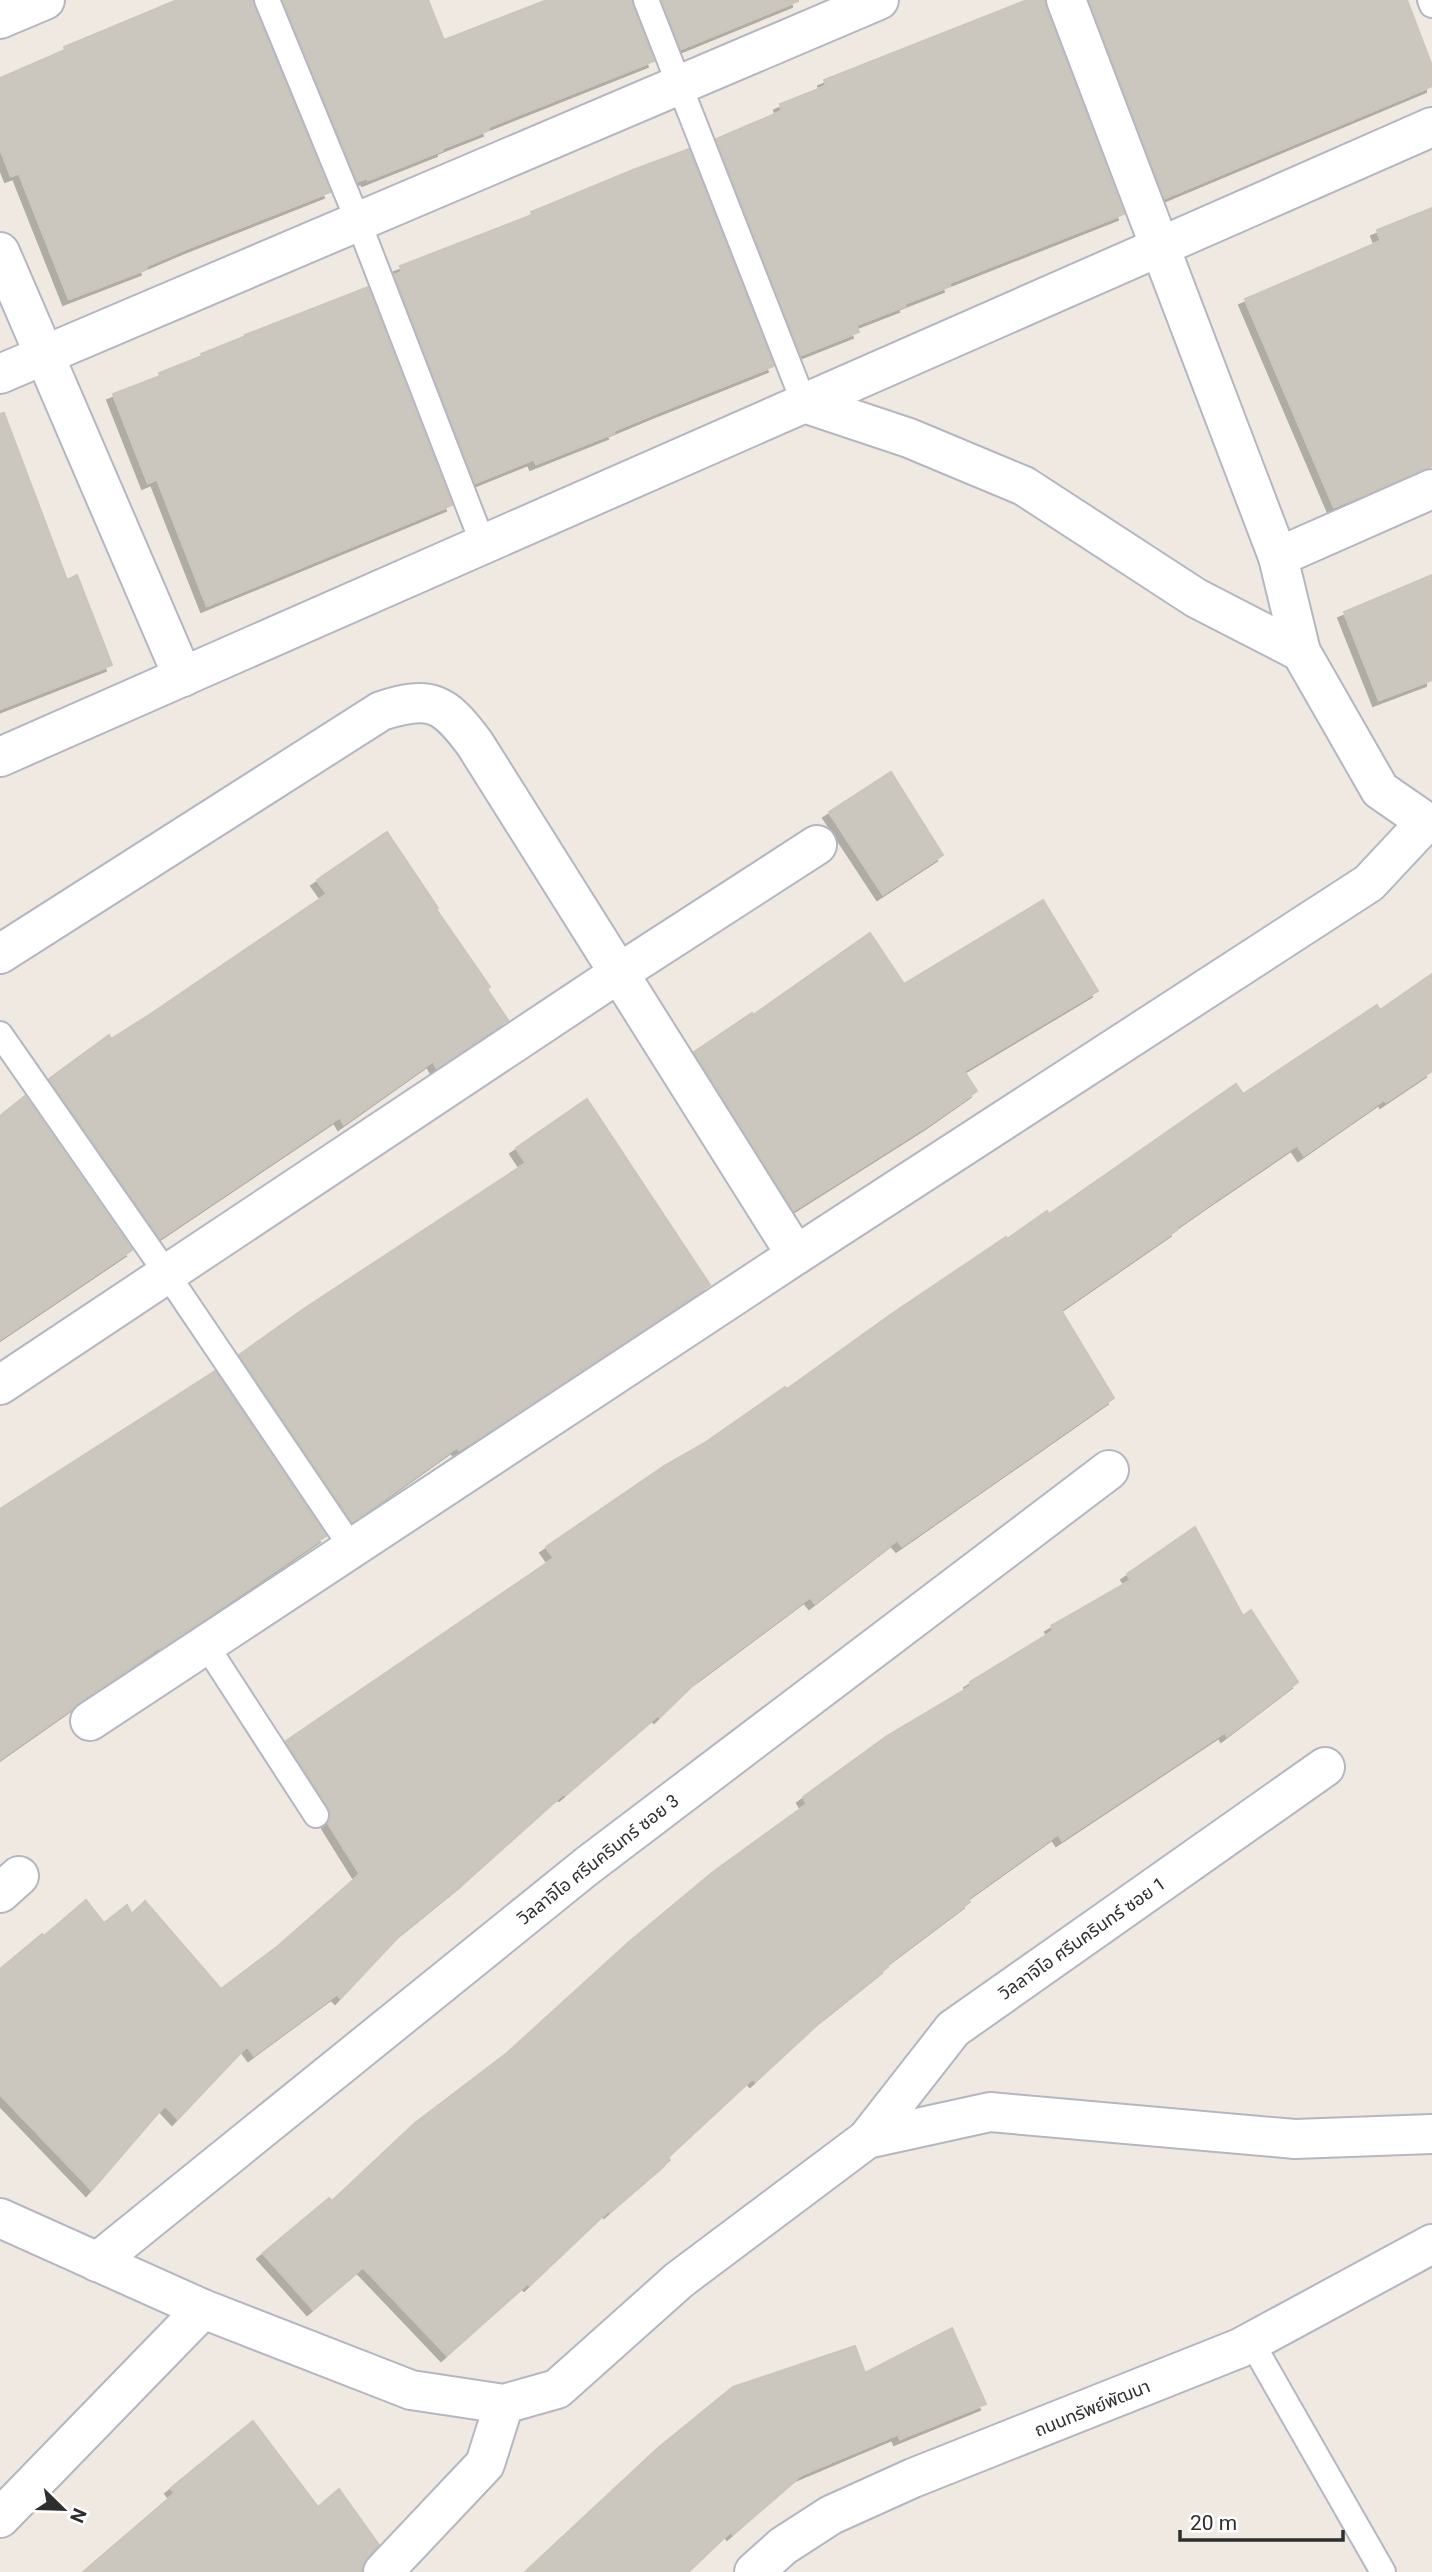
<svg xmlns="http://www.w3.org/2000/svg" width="1432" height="2572" font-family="Roboto,'Noto Sans Thai',sans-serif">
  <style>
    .building { fill: #cbc7bf; stroke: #cbc5ba; stroke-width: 2; filter: url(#shadow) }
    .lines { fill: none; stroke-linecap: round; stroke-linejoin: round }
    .service-casing { stroke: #b4b7c1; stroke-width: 28 }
    .minor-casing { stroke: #b4b7c1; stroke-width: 42 }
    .tertiary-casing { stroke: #b4b7c1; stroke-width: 42 }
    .service { stroke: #fff; stroke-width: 24 }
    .minor { stroke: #fff; stroke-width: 38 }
    .tertiary { stroke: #fff; stroke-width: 38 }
    .labels { text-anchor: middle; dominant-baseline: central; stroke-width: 5; stroke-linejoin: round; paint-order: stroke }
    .street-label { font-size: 18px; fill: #2e2e2e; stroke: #fff }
  </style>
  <defs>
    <filter id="shadow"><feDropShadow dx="-6" dy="6" stdDeviation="0" flood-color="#0004"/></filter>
  </defs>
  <rect width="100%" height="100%" fill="#efe9e1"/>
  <g class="building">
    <path d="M 177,0 L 252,0 L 330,192 L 188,248 L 146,266 L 147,269 L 69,299 L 19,173 L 11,176 L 0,148 L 0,78 L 65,50 L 64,47 Z"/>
    <path d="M 283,0 L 428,0 L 444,40 L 547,0 L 631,0 L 654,61 L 488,127 L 489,130 L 443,148 L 443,150 L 368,180 L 367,178 L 358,181 Z"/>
    <path d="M 662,0 L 798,0 L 798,1 L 681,49 Z"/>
    <path d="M 1027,0 L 1045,0 L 1046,8 L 1124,214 L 949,283 L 950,286 L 904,304 L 905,306 L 856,325 L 859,332 L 801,355 L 716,139 L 782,111 L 780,104 L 826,86 L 824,80 Z"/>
    <path d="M 1089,0 L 1407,0 L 1432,66 L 1432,86 L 1165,198 Z"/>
    <path d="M 689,149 L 774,366 L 656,413 L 613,431 L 614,433 L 536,464 L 534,459 L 475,483 L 395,275 L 402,272 L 400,266 L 532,215 L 531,212 L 633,170 Z"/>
    <path d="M 1432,208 L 1432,466 L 1334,507 L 1245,299 L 1381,241 L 1377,230 Z"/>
    <path d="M 368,287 L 452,505 L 207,606 L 157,479 L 148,483 L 113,394 L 160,376 L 159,373 L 202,356 L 201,354 L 246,336 L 245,335 Z"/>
    <path d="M 4,413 L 67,580 L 77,575 L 112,665 L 0,709 L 0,414 Z"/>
    <path d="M 1432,575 L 1432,680 L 1379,700 L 1344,612 Z"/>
    <path d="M 891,772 L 943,855 L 883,894 L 829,812 Z"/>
    <path d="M 387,832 L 438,908 L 436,909 L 490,987 L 487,989 L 508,1020 L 437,1068 L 433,1061 L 344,1124 L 340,1117 L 160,1238 L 49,1079 L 109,1035 L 111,1039 L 149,1015 L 327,894 L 317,880 Z"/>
    <path d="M 1043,900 L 1098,991 L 964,1071 L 977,1091 L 930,1124 L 794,1210 L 694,1052 L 752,1013 L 753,1015 L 870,933 L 904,984 Z"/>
    <path d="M 1432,974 L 1432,1071 L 1386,1102 L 1385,1099 L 1304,1155 L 1297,1145 L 1213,1202 L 1176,1228 L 1177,1230 L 1061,1310 L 1114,1398 L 902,1546 L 897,1540 L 815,1603 L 810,1597 L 697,1681 L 660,1717 L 658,1715 L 565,1795 L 563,1794 L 466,1881 L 402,1933 L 341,1998 L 337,1994 L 254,2055 L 247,2046 L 178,2119 L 165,2105 L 92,2190 L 0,2094 L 0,1969 L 42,1934 L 44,1936 L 86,1900 L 104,1923 L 127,1905 L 132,1914 L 145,1901 L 221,1989 L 278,1946 L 360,1874 L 328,1823 L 331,1815 L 328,1807 L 286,1741 L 554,1558 L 546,1547 L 664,1466 L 706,1442 L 785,1387 L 787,1389 L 890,1315 L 1006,1237 L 1007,1239 L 1047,1211 L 1049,1214 L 1236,1084 L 1243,1094 L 1377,1005 L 1380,1010 Z"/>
    <path d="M 25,1096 L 132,1250 L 0,1339 L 0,1116 Z"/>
    <path d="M 587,1099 L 710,1285 L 500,1424 L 459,1450 L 457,1447 L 352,1522 L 239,1355 L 305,1308 L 526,1163 L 516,1148 Z"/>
    <path d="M 215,1371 L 326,1536 L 173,1640 L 159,1649 L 158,1648 L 0,1759 L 0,1509 Z"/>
    <path d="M 1195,1527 L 1243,1616 L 1251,1610 L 1298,1682 L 1227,1736 L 1225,1732 L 1062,1840 L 1058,1834 L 967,1899 L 970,1902 L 886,1965 L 888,1967 L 823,2019 L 756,2081 L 753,2078 L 668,2157 L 670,2160 L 610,2212 L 609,2210 L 530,2285 L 528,2283 L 447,2355 L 363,2267 L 313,2309 L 263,2253 L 329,2198 L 332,2201 L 415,2123 L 507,2053 L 629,1942 L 713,1872 L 807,1804 L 803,1797 L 887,1736 L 971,1686 L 970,1682 L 1053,1631 L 1051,1626 L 1131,1580 L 1127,1574 Z"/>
    <path d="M 952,2328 L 986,2404 L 900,2439 L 898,2434 L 801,2475 L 733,2534 L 731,2531 L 688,2572 L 525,2572 L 658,2448 L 733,2387 L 855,2346 L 865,2373 Z"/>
    <path d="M 253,2421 L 318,2507 L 339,2489 L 379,2545 L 367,2558 L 362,2572 L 83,2572 L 175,2493 L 171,2488 Z"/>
  </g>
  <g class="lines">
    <defs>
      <g id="service">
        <path d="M 267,0 L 358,221 L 483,544"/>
        <path d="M 646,0 L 804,403"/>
        <path d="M 1430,0 L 1432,5"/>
        <path d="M 0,1034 L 167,1274 L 352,1548"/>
        <path d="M 206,1645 L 316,1815"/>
        <path d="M 1252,2343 L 1383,2572"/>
      </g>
      <g id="minor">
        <path d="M 1066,0 L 1278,557 L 1301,652 L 1380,790 L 1426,822 L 1432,823"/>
        <path d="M 0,19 L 45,0"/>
        <path d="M 0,252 L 183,677"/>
        <path d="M 0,374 L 879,0"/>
        <path d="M 804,403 L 909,438 L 1024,486 L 1196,598 L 1301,652"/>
        <path d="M 1278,557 L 1432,489"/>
        <path d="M 0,757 L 1432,127"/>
        <path d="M 0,954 L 381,711 C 431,695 444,702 475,744 L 796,1255"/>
        <path d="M 0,1385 L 619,973 L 817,845"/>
        <path d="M 90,1721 L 796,1255 L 1369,883 L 1426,822"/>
        <path d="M 0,1893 L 19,1876"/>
        <path d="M 867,2139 L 953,2029 L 1325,1767"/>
        <path d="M 0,2218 L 203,2309 L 411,2390 L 504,2404 L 557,2389 L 679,2280 L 867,2139 L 990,2112 L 1295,2139 L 1432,2134"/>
        <path d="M 97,2262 L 587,1866 L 1109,1470"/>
        <path d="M 0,2518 L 203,2309"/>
        <path d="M 383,2572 L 485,2464 L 504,2404"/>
      </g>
      <path id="tertiary" d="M 754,2572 L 783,2546 L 831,2515 L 913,2478 L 1240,2348 L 1432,2244"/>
    </defs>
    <use href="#service" class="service-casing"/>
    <use href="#minor" class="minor-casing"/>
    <use href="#tertiary" class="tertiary-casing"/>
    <use href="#service" class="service"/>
    <use href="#minor" class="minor"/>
    <use href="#tertiary" class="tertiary"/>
  </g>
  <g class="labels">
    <g class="street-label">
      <text transform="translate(598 1859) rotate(-38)">วิลลาจิโอ ศรีนครินทร์ ซอย 3</text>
      <text transform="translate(1082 1938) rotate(-35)">วิลลาจิโอ ศรีนครินทร์ ซอย 1</text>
      <text transform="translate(1092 2408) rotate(-22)">ถนนทรัพย์พัฒนา</text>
    </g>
  </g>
  <g transform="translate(63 2509) rotate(113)" stroke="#ffffff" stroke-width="5" paint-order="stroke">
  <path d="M0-5L12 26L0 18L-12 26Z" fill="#2e2e2e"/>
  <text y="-10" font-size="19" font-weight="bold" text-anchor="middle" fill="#2e2e2e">N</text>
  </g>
  <path d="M1180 2530v10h163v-10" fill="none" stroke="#2e2e2e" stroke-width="3.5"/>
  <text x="1190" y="2530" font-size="21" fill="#2e2e2e" stroke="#ffffff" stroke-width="5" paint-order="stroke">20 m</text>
</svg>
